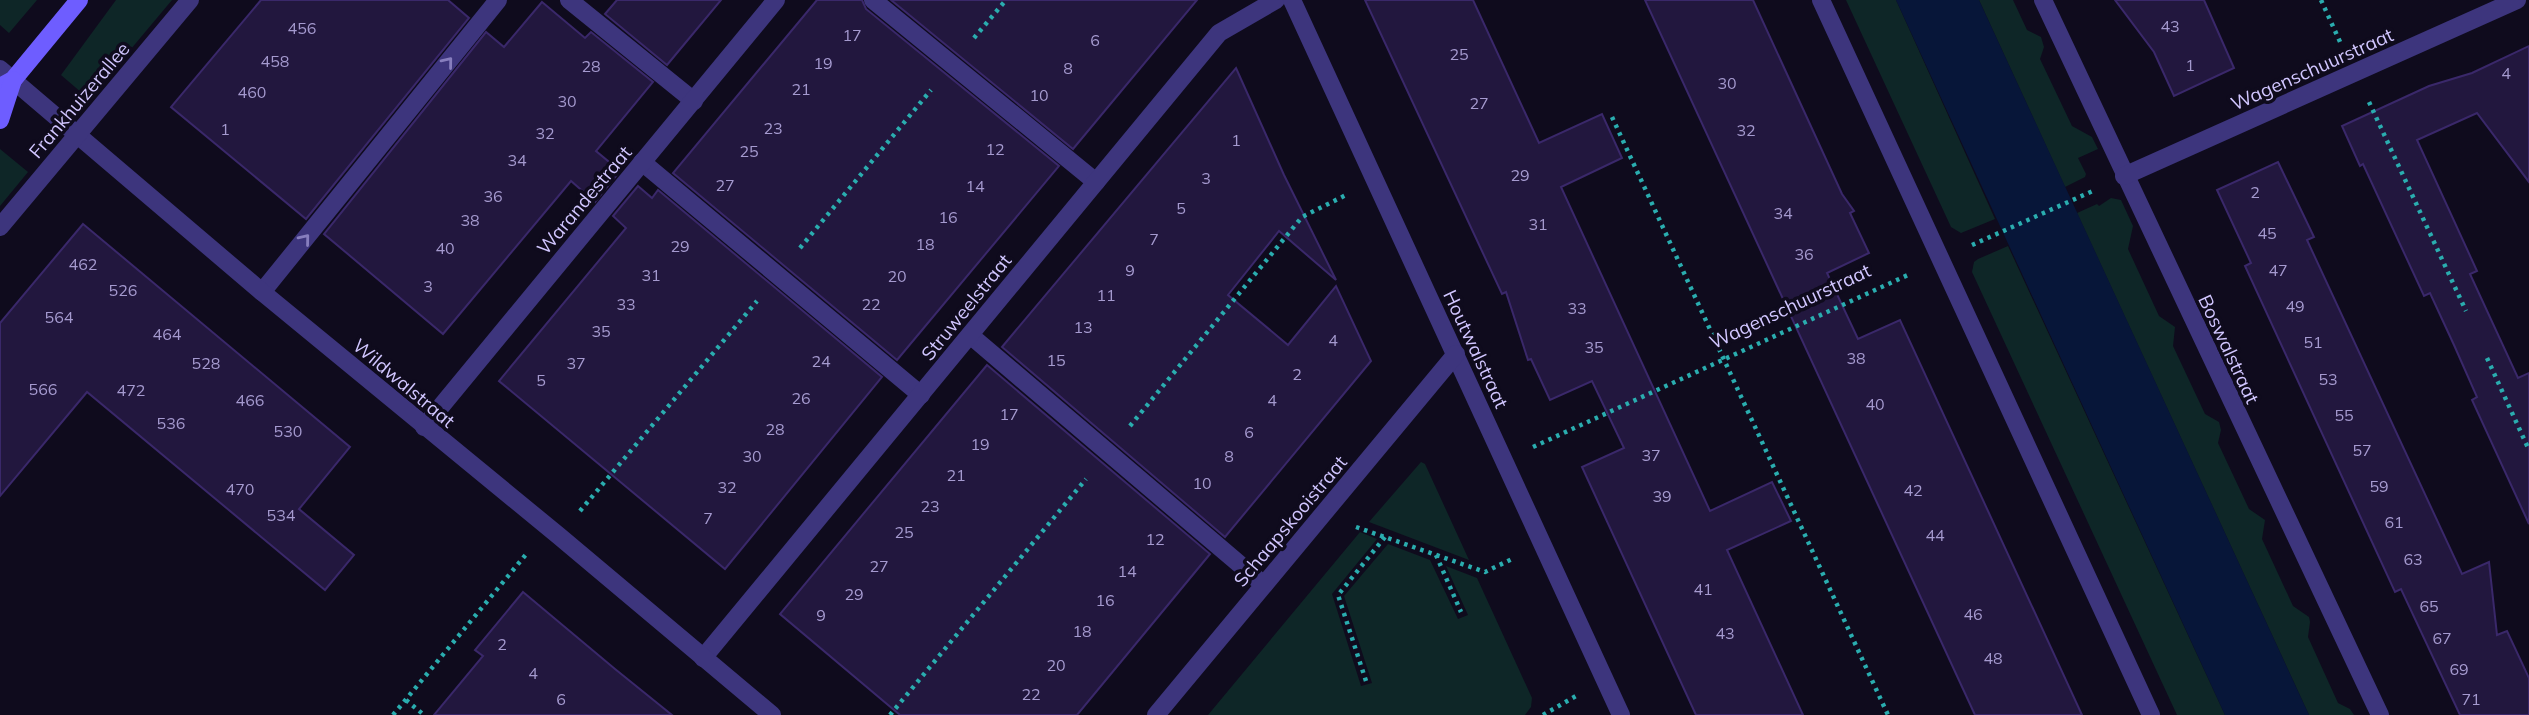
<svg xmlns="http://www.w3.org/2000/svg" width="2529" height="715" font-family="Mulish,sans-serif">
  <style>
    .green { fill: #0e2627 }
    .water { fill: #071639 }
    .building { fill: #22173e; stroke: #3a286a; stroke-width: 2 }
    .lines { fill: none; stroke-linecap: round; stroke-linejoin: round }
    .path { stroke: #2aadaf; stroke-width: 4.5; stroke-dasharray: 3.5 5; stroke-linecap: butt }
    .service { stroke: #3d357d; stroke-width: 18 }
    .pedestrian { stroke: #3d357d; stroke-width: 18 }
    .minor { stroke: #3d357d; stroke-width: 18 }
    .secondary { stroke: #6e5dff; stroke-width: 18 }
    .oneway { stroke: #877ebe }
    .labels { text-anchor: middle; dominant-baseline: central; stroke-width: 7; stroke-linejoin: round; paint-order: stroke }
    .number-label { font-size: 16px; fill: #a59acf }
    .street-label { font-size: 19px; fill: #d1c6ff; stroke: #0f0b1d }
  </style>
  <rect width="100%" height="100%" fill="#0f0b1d"/>
  <g class="green">
    <path d="M 0,0 L 37,0 L 9,33 L 0,25 Z"/>
    <path d="M 116,0 L 172,0 L 89,99 L 61,75 Z"/>
    <path d="M 1846,0 L 1896,0 L 1995,219 L 1961,233 L 1951,227 Z"/>
    <path d="M 1979,0 L 2013,0 L 2027,30 L 2041,37 L 2044,47 L 2040,59 L 2072,126 L 2092,137 L 2098,149 L 2078,158 L 2086,174 L 2085,177 L 2065,187 Z"/>
    <path d="M 0,149 L 28,172 L 0,206 Z"/>
    <path d="M 2111,198 L 2121,200 L 2133,226 L 2128,249 L 2159,316 L 2175,327 L 2173,346 L 2205,414 L 2219,422 L 2221,430 L 2218,443 L 2249,509 L 2265,520 L 2262,539 L 2293,606 L 2309,617 L 2310,622 L 2308,637 L 2338,703 L 2350,709 L 2354,715 L 2309,715 L 2077,213 L 2097,204 L 2099,206 Z"/>
    <path d="M 2008,246 L 2225,715 L 2177,715 L 1972,272 L 1974,262 L 1978,259 Z"/>
    <path d="M 1421,462 L 1425,464 L 1469,560 L 1369,522 Z"/>
    <path d="M 1360,532 L 1377,539 L 1332,594 L 1361,686 L 1372,683 L 1344,596 L 1388,544 L 1430,560 L 1458,619 L 1468,615 L 1446,566 L 1477,578 L 1532,698 L 1531,707 L 1525,715 L 1208,715 Z"/>
  </g>
  <path class="water" d="M 1896,0 L 1979,0 L 2309,715 L 2225,715 Z"/>
  <g class="building">
    <path d="M 261,0 L 448,0 L 469,18 L 306,219 L 171,107 Z"/>
    <path d="M 617,0 L 721,0 L 667,65 L 605,14 Z"/>
    <path d="M 817,0 L 862,0 L 866,9 L 1059,166 L 897,360 L 673,173 Z"/>
    <path d="M 891,0 L 1197,0 L 1073,149 Z"/>
    <path d="M 1365,0 L 1473,0 L 1539,143 L 1602,114 L 1622,158 L 1561,187 L 1710,511 L 1772,482 L 1791,521 L 1727,550 L 1803,715 L 1696,715 L 1582,467 L 1624,448 L 1592,381 L 1550,400 L 1531,359 L 1528,360 L 1506,292 L 1502,294 Z"/>
    <path d="M 1645,0 L 1753,0 L 1842,194 L 1854,211 L 1850,213 L 1869,253 L 1827,273 L 1858,339 L 1900,320 L 2082,715 L 1975,715 Z"/>
    <path d="M 2115,0 L 2204,0 L 2234,68 L 2174,96 L 2154,52 Z"/>
    <path d="M 542,2 L 585,38 L 591,32 L 653,82 L 596,151 L 620,171 L 595,202 L 571,181 L 443,334 L 324,234 L 486,32 L 504,47 Z"/>
    <path d="M 2529,46 L 2529,182 L 2477,113 L 2417,140 L 2477,271 L 2470,274 L 2518,378 L 2529,373 L 2529,524 L 2472,400 L 2477,397 L 2454,345 L 2430,293 L 2424,296 L 2363,164 L 2360,166 L 2342,126 L 2429,86 L 2472,73 Z"/>
    <path d="M 1236,68 L 1284,175 L 1336,280 L 1279,231 L 1228,295 L 1288,345 L 1336,286 L 1371,361 L 1225,537 L 1002,347 Z"/>
    <path d="M 2278,162 L 2314,237 L 2307,240 L 2462,574 L 2489,562 L 2497,635 L 2507,631 L 2529,678 L 2529,715 L 2460,715 L 2401,589 L 2395,592 L 2245,266 L 2251,263 L 2217,190 Z"/>
    <path d="M 638,186 L 652,198 L 658,190 L 882,377 L 725,569 L 499,381 L 626,228 L 613,216 Z"/>
    <path d="M 83,224 L 350,447 L 299,509 L 354,555 L 325,590 L 87,392 L 0,496 L 0,323 Z"/>
    <path d="M 987,365 L 1210,554 L 1077,715 L 900,715 L 780,614 Z"/>
    <path d="M 523,592 L 615,669 L 672,715 L 434,715 L 483,656 L 475,650 Z"/>
  </g>
  <g class="lines">
    <g class="path">
      <path d="M 2321,0 L 2341,44"/>
      <path d="M 974,38 L 1006,0"/>
      <path d="M 2369,102 L 2466,311"/>
      <path d="M 1612,117 L 1888,715"/>
      <path d="M 1972,245 L 2095,190"/>
      <path d="M 800,248 L 931,90"/>
      <path d="M 2487,358 L 2529,450"/>
      <path d="M 1130,426 L 1302,217 L 1346,195"/>
      <path d="M 1533,447 L 1910,274"/>
      <path d="M 580,511 L 757,301"/>
      <path d="M 1356,527 L 1485,572 L 1512,559"/>
      <path d="M 1436,555 L 1461,612"/>
      <path d="M 1366,681 L 1338,595 L 1385,537"/>
      <path d="M 406,700 L 424,715"/>
      <path d="M 393,715 L 528,552"/>
      <path d="M 890,715 L 1086,479"/>
      <path d="M 1543,715 L 1576,696"/>
    </g>
    <path class="service" d="M 262,292 L 498,0"/>
    <g class="pedestrian">
      <path d="M 569,0 L 694,101"/>
      <path d="M 873,0 L 1096,182"/>
      <path d="M 642,162 L 921,395"/>
      <path d="M 970,335 L 1264,585"/>
      <path d="M 424,427 L 776,0"/>
      <path d="M 703,658 L 1219,33 L 1276,0"/>
    </g>
    <g class="minor">
      <path d="M 1292,0 L 1621,715"/>
      <path d="M 1821,0 L 2151,715"/>
      <path d="M 2043,0 L 2380,715"/>
      <path d="M 0,69 L 262,292 L 559,536 L 772,715"/>
      <path d="M 2124,176 L 2517,0"/>
      <path d="M 0,227 L 190,0"/>
      <path d="M 1156,715 L 1456,354"/>
    </g>
    <g class="secondary">
      <path d="M 0,87 L 13,80 L 79,0"/>
      <path d="M 0,120 L 13,80"/>
    </g>
  </g>
  <defs><path id="oneway-chevron" d="M-2-3.5L2.5 0L-2 3.5" fill="none" stroke-width="1.6" stroke-linecap="round" stroke-linejoin="round" transform="scale(1.75)"/></defs>
  <g class="oneway">
    <use href="#oneway-chevron" transform="translate(448 62) rotate(-51)"/>
    <use href="#oneway-chevron" transform="translate(305 239) rotate(-51)"/>
  </g>
  <g class="labels">
    <g class="number-label">
      <text x="2170" y="26">43</text>
      <text x="302" y="28">456</text>
      <text x="852" y="35">17</text>
      <text x="1095" y="40">6</text>
      <text x="1459" y="54">25</text>
      <text x="275" y="61">458</text>
      <text x="823" y="63">19</text>
      <text x="2190" y="65">1</text>
      <text x="591" y="66">28</text>
      <text x="1068" y="68">8</text>
      <text x="2506" y="73">4</text>
      <text x="1727" y="83">30</text>
      <text x="801" y="89">21</text>
      <text x="252" y="92">460</text>
      <text x="1039" y="95">10</text>
      <text x="567" y="101">30</text>
      <text x="1479" y="103">27</text>
      <text x="773" y="128">23</text>
      <text x="225" y="129">1</text>
      <text x="1746" y="130">32</text>
      <text x="545" y="133">32</text>
      <text x="1236" y="140">1</text>
      <text x="995" y="149">12</text>
      <text x="749" y="151">25</text>
      <text x="517" y="160">34</text>
      <text x="1520" y="175">29</text>
      <text x="1206" y="178">3</text>
      <text x="725" y="185">27</text>
      <text x="975" y="186">14</text>
      <text x="2255" y="192">2</text>
      <text x="493" y="196">36</text>
      <text x="1181" y="208">5</text>
      <text x="1783" y="213">34</text>
      <text x="948" y="217">16</text>
      <text x="470" y="220">38</text>
      <text x="1538" y="224">31</text>
      <text x="2267" y="233">45</text>
      <text x="1154" y="239">7</text>
      <text x="925" y="244">18</text>
      <text x="680" y="246">29</text>
      <text x="445" y="248">40</text>
      <text x="1804" y="254">36</text>
      <text x="83" y="264">462</text>
      <text x="1130" y="270">9</text>
      <text x="2278" y="270">47</text>
      <text x="651" y="275">31</text>
      <text x="897" y="276">20</text>
      <text x="428" y="286">3</text>
      <text x="123" y="290">526</text>
      <text x="1106" y="295">11</text>
      <text x="626" y="304">33</text>
      <text x="871" y="304">22</text>
      <text x="2295" y="306">49</text>
      <text x="1577" y="308">33</text>
      <text x="59" y="317">564</text>
      <text x="1083" y="327">13</text>
      <text x="601" y="331">35</text>
      <text x="167" y="334">464</text>
      <text x="1333" y="340">4</text>
      <text x="2313" y="342">51</text>
      <text x="1594" y="347">35</text>
      <text x="1856" y="358">38</text>
      <text x="1056" y="360">15</text>
      <text x="821" y="361">24</text>
      <text x="206" y="363">528</text>
      <text x="576" y="363">37</text>
      <text x="1297" y="374">2</text>
      <text x="2328" y="379">53</text>
      <text x="541" y="380">5</text>
      <text x="43" y="389">566</text>
      <text x="131" y="390">472</text>
      <text x="801" y="398">26</text>
      <text x="250" y="400">466</text>
      <text x="1272" y="400">4</text>
      <text x="1875" y="404">40</text>
      <text x="1009" y="414">17</text>
      <text x="2344" y="415">55</text>
      <text x="171" y="423">536</text>
      <text x="775" y="429">28</text>
      <text x="288" y="431">530</text>
      <text x="1249" y="432">6</text>
      <text x="980" y="444">19</text>
      <text x="2362" y="450">57</text>
      <text x="1651" y="455">37</text>
      <text x="752" y="456">30</text>
      <text x="1229" y="456">8</text>
      <text x="956" y="475">21</text>
      <text x="1202" y="483">10</text>
      <text x="2379" y="486">59</text>
      <text x="727" y="487">32</text>
      <text x="240" y="489">470</text>
      <text x="1913" y="490">42</text>
      <text x="1662" y="496">39</text>
      <text x="930" y="506">23</text>
      <text x="281" y="515">534</text>
      <text x="708" y="518">7</text>
      <text x="2394" y="522">61</text>
      <text x="904" y="532">25</text>
      <text x="1935" y="535">44</text>
      <text x="1155" y="539">12</text>
      <text x="2413" y="559">63</text>
      <text x="879" y="566">27</text>
      <text x="1127" y="571">14</text>
      <text x="1703" y="589">41</text>
      <text x="854" y="594">29</text>
      <text x="1105" y="600">16</text>
      <text x="2429" y="606">65</text>
      <text x="1973" y="614">46</text>
      <text x="821" y="615">9</text>
      <text x="1082" y="631">18</text>
      <text x="1725" y="633">43</text>
      <text x="2442" y="638">67</text>
      <text x="502" y="644">2</text>
      <text x="1993" y="658">48</text>
      <text x="1056" y="665">20</text>
      <text x="2459" y="669">69</text>
      <text x="533" y="673">4</text>
      <text x="1031" y="694">22</text>
      <text x="561" y="699">6</text>
      <text x="2471" y="699">71</text>
    </g>
    <g class="street-label">
      <text transform="translate(2312 69) rotate(-24)">Wagenschuurstraat</text>
      <text transform="translate(79 100) rotate(-50)">Frankhuizerallee</text>
      <text transform="translate(584 200) rotate(-50)">Warandestraat</text>
      <text transform="translate(1790 306) rotate(-25)">Wagenschuurstraat</text>
      <text transform="translate(966 307) rotate(-51)">Struweelstraat</text>
      <text transform="translate(1476 349) rotate(65)">Houtwalstraat</text>
      <text transform="translate(2229 349) rotate(65)">Boswalstraat</text>
      <text transform="translate(404 383) rotate(40)">Wildwalstraat</text>
      <text transform="translate(1290 521) rotate(-50)">Schaapskooistraat</text>
    </g>
  </g>
</svg>
